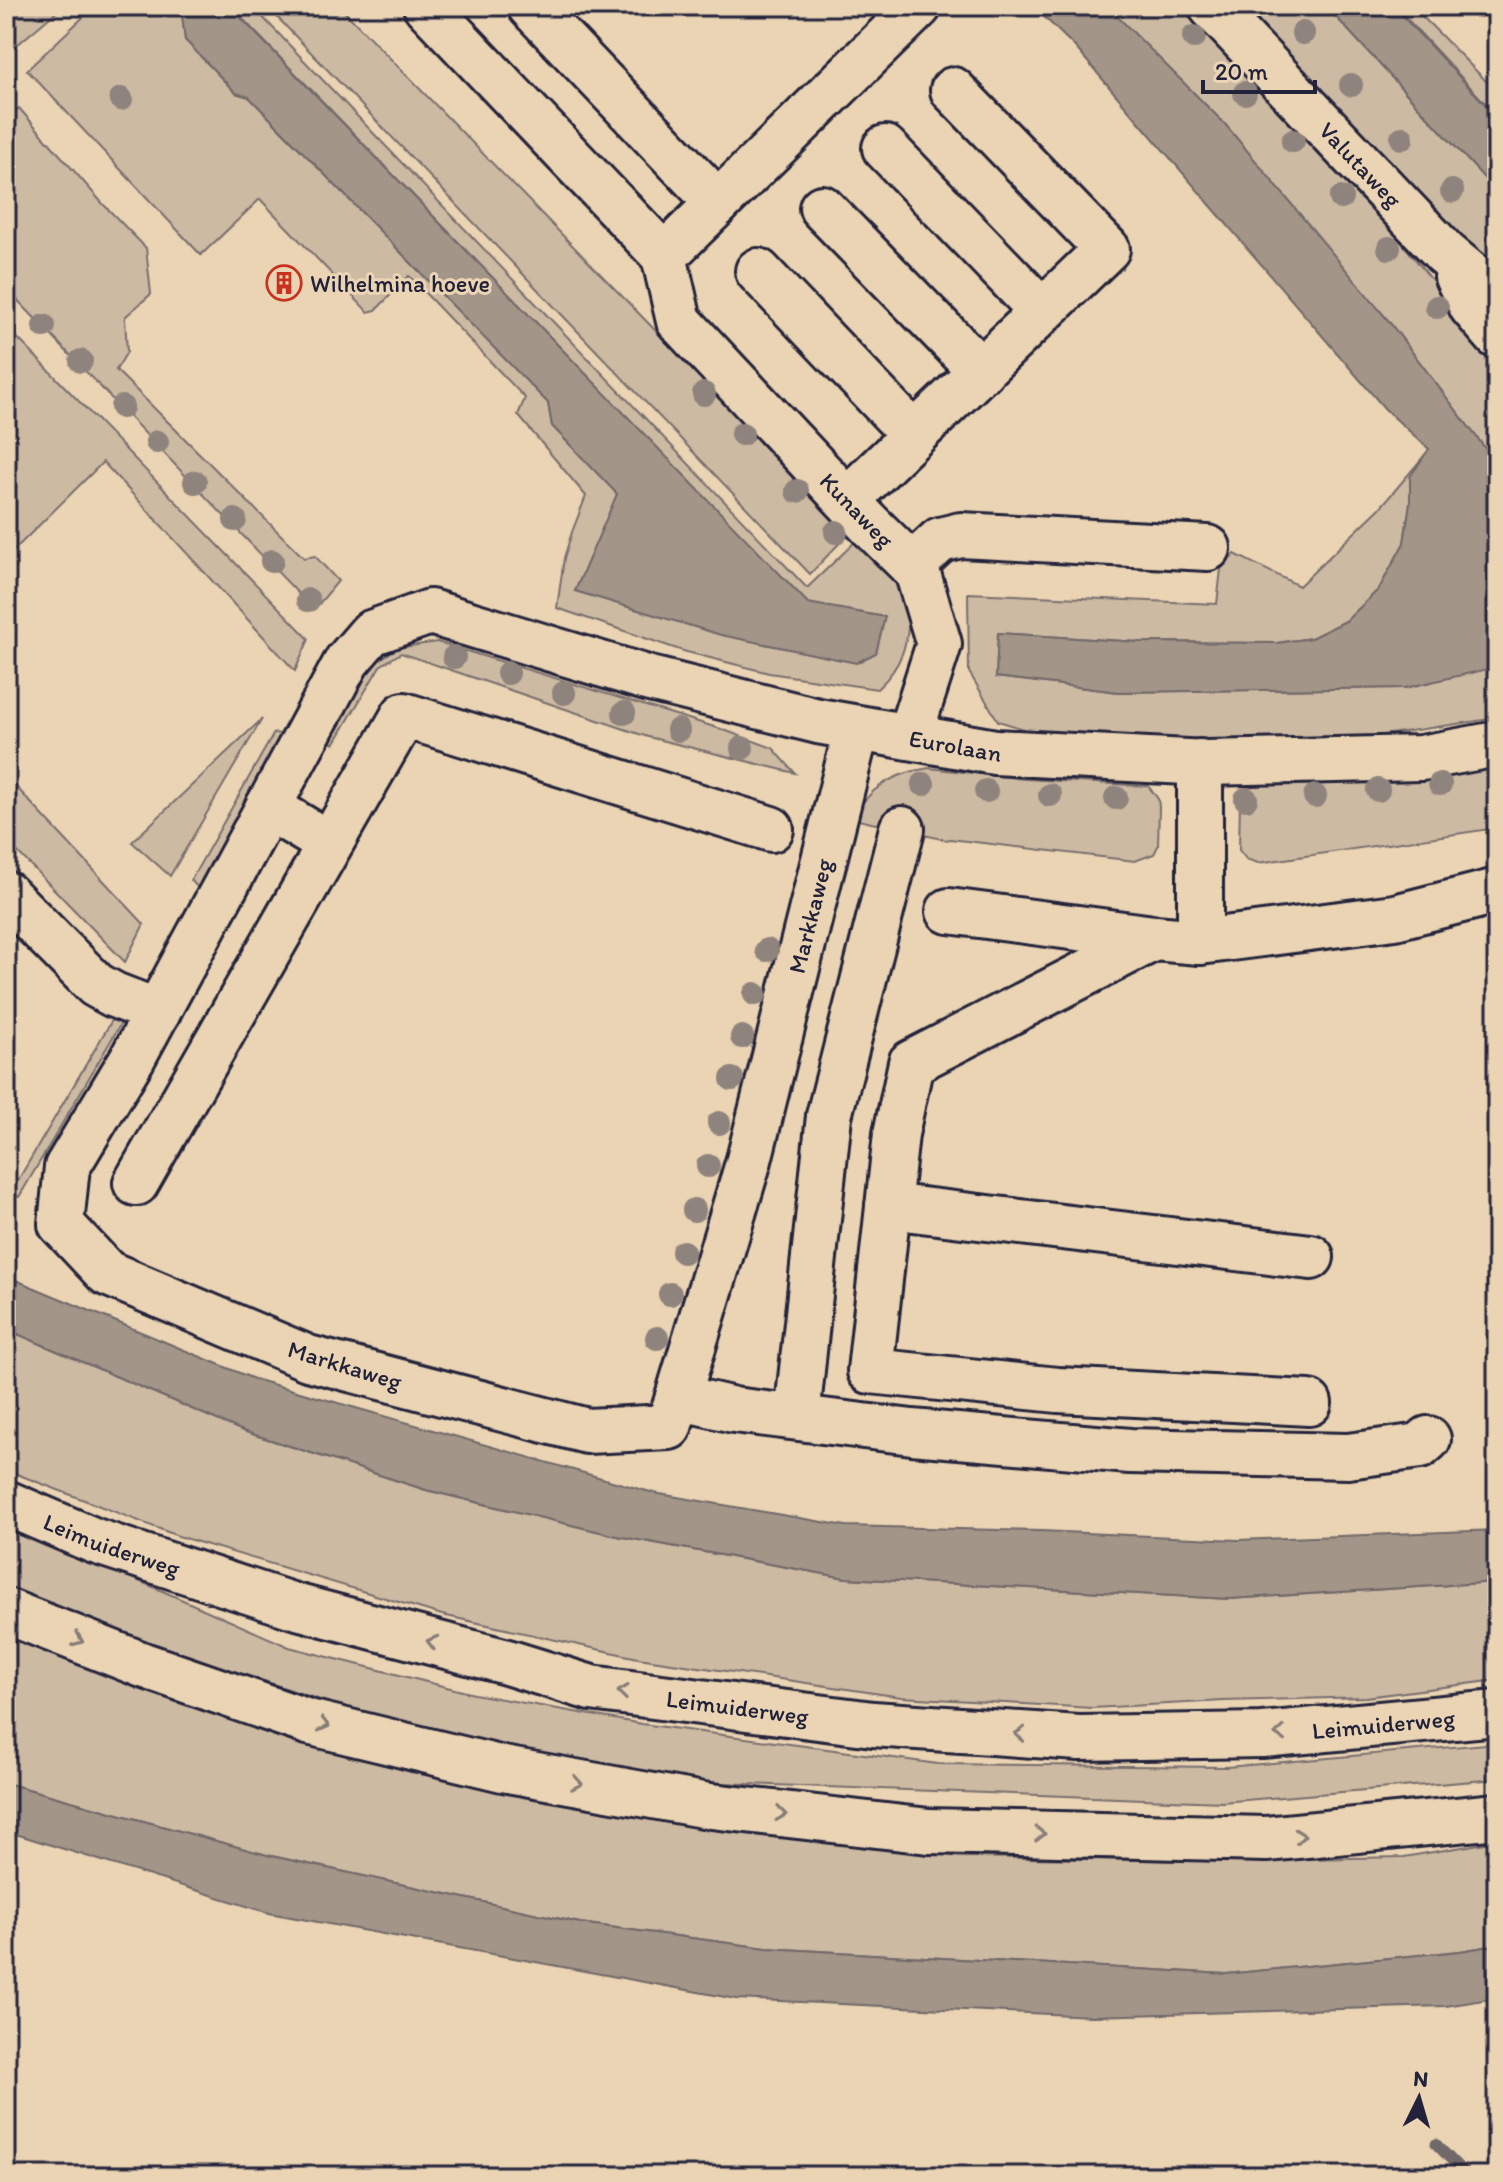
<svg xmlns="http://www.w3.org/2000/svg" width="1503" height="2182" font-family="Itim,sans-serif">
  <style>
    .green { fill: #cdbaa2; stroke: #786e6e; stroke-width: 2 }
    .water { fill: #a39588; stroke: #6f6769; stroke-width: 2 }
    .lines { fill: none; stroke-linecap: round; stroke-linejoin: round }
    .stream { stroke: #6f6769; stroke-width: 11 }
    .minor-casing { stroke: #22223b; stroke-width: 50 }
    .major-casing { stroke: #22223b; stroke-width: 50 }
    .minor { stroke: #ead4b3; stroke-width: 44 }
    .major { stroke: #ead4b3; stroke-width: 44 }
    .tree { fill: #8f837d }
    .oneway { stroke: #867b77 }
    .labels { text-anchor: middle; dominant-baseline: central; stroke-width: 6; stroke-linejoin: round; paint-order: stroke }
    .street-label { font-size: 24px; fill: #22223b; stroke: #ead4b3 }
    .poi-label { font-size: 24px; fill: #22223b; stroke: #ead4b3; text-anchor: start }
  </style>
  <rect width="100%" height="100%" fill="#ead4b3"/>
  <filter id="ink" filterUnits="userSpaceOnUse"><feTurbulence type="fractalNoise" baseFrequency=".0125" numOctaves="2"/><feDisplacementMap in="SourceGraphic" scale="16" xChannelSelector="R" yChannelSelector="G"/><feConvolveMatrix kernelMatrix="1 2 1 2 8 2 1 2 1" color-interpolation-filters="sRGB"/></filter>
  <g filter="url(#ink)">
    <g class="green">
      <path d="M 23,6 L 63,6 L 10,51 L 8,20 Z"/>
      <path d="M 95,6 L 181,6 L 185,40 L 236,93 L 249,97 L 548,403 L 552,426 L 618,494 L 575,591 L 885,617 L 808,604 L 240,16 L 243,6 L 258,6 L 255,9 L 807,588 L 858,539 L 912,597 C 907,636 908,661 877,689 L 769,673 L 683,651 L 557,608 L 564,558 L 572,532 L 586,496 L 518,415 L 525,398 L 409,276 L 376,310 L 368,312 L 260,199 L 201,255 L 27,70 Z"/>
      <path d="M 288,6 L 339,6 L 851,531 L 810,574 L 277,17 Z"/>
      <path d="M 1107,6 L 1182,6 L 1370,203 L 1497,361 L 1497,464 L 1387,319 Z"/>
      <path d="M 1240,6 L 1326,6 L 1497,192 L 1497,275 Z"/>
      <path d="M 1395,6 L 1412,6 L 1497,92 L 1497,116 Z"/>
      <path d="M 19,108 L 103,204 L 146,248 L 151,294 L 125,317 L 127,352 L 116,370 L 304,558 L 315,556 L 338,581 L 314,610 L 6,288 L 6,119 Z"/>
      <path d="M 6,326 L 309,639 L 295,671 L 103,462 L 6,558 Z"/>
      <path d="M 1430,449 L 1410,477 L 1410,503 L 1404,543 L 1379,589 L 1346,621 L 1311,638 L 1277,643 L 1139,642 L 998,633 L 996,677 L 1118,692 L 1405,688 L 1497,666 L 1497,718 L 1370,737 L 1205,745 L 1047,736 L 998,721 L 969,672 L 968,593 L 1217,604 L 1221,569 L 1235,554 L 1299,586 L 1380,508 Z"/>
      <path d="M 437,642 L 721,729 L 773,748 L 795,773 L 648,737 L 401,653 L 380,666 L 334,744 L 328,740 L 372,665 L 397,648 Z"/>
      <path d="M 262,719 L 170,876 L 132,842 Z"/>
      <path d="M 274,733 L 286,735 L 198,888 L 191,880 Z"/>
      <path d="M 1497,767 L 1497,828 L 1258,863 L 1246,859 L 1239,850 L 1240,799 L 1247,789 L 1253,785 L 1332,782 Z"/>
      <path d="M 929,768 L 1025,779 L 1148,786 L 1158,799 L 1159,807 L 1158,846 L 1154,854 L 1135,861 L 950,839 L 946,840 L 854,819 C 867,786 896,773 929,768 Z"/>
      <path d="M 6,776 L 144,924 L 125,962 L 6,840 Z"/>
      <path d="M 115,1015 L 123,1020 L 19,1197 L 10,1194 Z"/>
      <path d="M 6,1329 L 243,1431 L 426,1490 L 617,1536 L 846,1578 L 1229,1599 L 1497,1582 L 1497,1680 L 1366,1697 L 1224,1701 L 1092,1708 L 901,1697 L 638,1658 L 442,1615 L 178,1536 L 6,1470 Z"/>
      <path d="M 6,1526 L 158,1589 L 289,1647 L 474,1694 L 642,1724 L 938,1764 L 1226,1767 L 1497,1743 L 1497,1779 L 1222,1802 L 667,1781 L 368,1716 L 136,1638 L 6,1586 Z"/>
      <path d="M 6,1636 L 224,1715 L 410,1772 L 697,1826 L 960,1857 L 1204,1861 L 1404,1857 L 1497,1841 L 1497,1945 L 1460,1951 L 1226,1974 L 766,1948 L 580,1923 L 267,1855 L 6,1783 Z"/>
    </g>
    <g class="water">
      <path d="M 181,6 L 243,6 L 240,17 L 808,603 L 885,617 L 876,653 L 856,663 L 721,635 L 575,591 L 617,494 L 552,426 L 548,403 L 249,97 L 236,93 L 185,40 Z"/>
      <path d="M 1033,6 L 1107,6 L 1225,124 L 1387,319 L 1497,464 L 1497,667 L 1405,688 L 1118,692 L 996,677 L 998,633 L 1139,642 L 1277,643 L 1311,638 L 1346,621 L 1379,589 L 1404,543 L 1410,503 L 1410,477 L 1429,449 L 1385,409 L 1075,47 Z"/>
      <path d="M 1326,6 L 1393,6 L 1497,117 L 1497,192 Z"/>
      <path d="M 6,1276 L 254,1379 L 654,1493 L 846,1526 L 1041,1531 L 1238,1540 L 1497,1530 L 1497,1582 L 1229,1599 L 846,1578 L 617,1536 L 426,1490 L 243,1431 L 6,1329 Z"/>
      <path d="M 6,1783 L 267,1855 L 580,1923 L 766,1948 L 1226,1974 L 1460,1951 L 1497,1945 L 1497,1998 L 1446,2006 L 1092,2016 L 736,1999 L 269,1913 L 6,1831 Z"/>
    </g>
    <g class="lines">
      <path class="stream" d="M 1436,2144 L 1467,2176"/>
      <defs>
        <g id="minor">
          <path d="M 426,6 L 664,256"/>
          <path d="M 530,6 L 718,203"/>
          <path id="s1" d="M 1211,6 L 1445,253 L 1497,296"/>
          <path d="M 885,148 L 1042,311"/>
          <path d="M 822,208 L 981,371"/>
          <path d="M 758,271 L 914,435"/>
          <path d="M 1457,277 L 1472,307 L 1497,336"/>
          <path d="M 847,500 L 1107,249 L 953,90"/>
          <path d="M 912,566 L 940,540 L 961,535 L 1208,548"/>
          <path id="s2" d="M 857,728 L 749,1160 L 669,1427 L 587,1431 L 308,1358 L 107,1273 L 61,1224 L 67,1167 L 132,1059 L 347,661 L 371,633 L 430,612 L 650,679 L 818,721 L 995,752 L 1206,763 L 1421,758 L 1497,744"/>
          <path d="M 909,737 L 939,644 L 917,571 L 868,523 L 679,321 L 664,256 L 919,6"/>
          <path d="M 268,807 L 329,844"/>
          <path d="M 6,894 L 96,985 L 114,995 L 158,1012"/>
          <path d="M 949,911 L 1154,938 L 1200,942 L 1200,762"/>
          <path d="M 1154,938 L 911,1063 L 896,1134 L 870,1371 L 1058,1390 L 1309,1403"/>
          <path d="M 1200,942 L 1395,917 L 1497,891"/>
          <path d="M 136,1183 L 404,715 L 771,829"/>
          <path d="M 888,1206 L 1311,1257"/>
          <path d="M 678,1397 L 734,1410 L 912,1432 L 1130,1451 L 1348,1456 L 1420,1446 L 1428,1439"/>
          <path d="M 797,1417 L 829,1116 L 902,829"/>
        </g>
        <g id="major">
          <path id="s3" d="M 6,1503 L 95,1541 L 294,1606 L 507,1662 L 591,1688 L 873,1724 L 1079,1738 L 1262,1735 L 1497,1713"/>
          <path d="M 6,1611 L 143,1665 L 308,1722 L 503,1769 L 703,1805 L 929,1831 L 1266,1839 L 1497,1816"/>
        </g>
      </defs>
      <use href="#minor" class="minor-casing"/>
      <use href="#major" class="major-casing"/>
      <use href="#minor" class="minor"/>
      <use href="#major" class="major"/>
    </g>
    <g class="tree">
      <circle cx="1303" cy="33" r="12"/>
      <circle cx="1194" cy="37" r="12"/>
      <circle cx="1351" cy="85" r="12"/>
      <circle cx="1245" cy="93" r="12"/>
      <circle cx="121" cy="99" r="12"/>
      <circle cx="1402" cy="138" r="12"/>
      <circle cx="1293" cy="141" r="12"/>
      <circle cx="1452" cy="191" r="12"/>
      <circle cx="1341" cy="198" r="12"/>
      <circle cx="1389" cy="248" r="12"/>
      <circle cx="1437" cy="307" r="12"/>
      <circle cx="44" cy="326" r="12"/>
      <circle cx="81" cy="361" r="12"/>
      <circle cx="704" cy="394" r="12"/>
      <circle cx="122" cy="407" r="12"/>
      <circle cx="742" cy="434" r="12"/>
      <circle cx="157" cy="442" r="12"/>
      <circle cx="195" cy="482" r="12"/>
      <circle cx="797" cy="491" r="12"/>
      <circle cx="235" cy="520" r="12"/>
      <circle cx="836" cy="532" r="12"/>
      <circle cx="272" cy="561" r="12"/>
      <circle cx="308" cy="600" r="12"/>
      <circle cx="454" cy="657" r="12"/>
      <circle cx="508" cy="673" r="12"/>
      <circle cx="564" cy="693" r="12"/>
      <circle cx="624" cy="713" r="12"/>
      <circle cx="678" cy="730" r="12"/>
      <circle cx="742" cy="748" r="12"/>
      <circle cx="923" cy="784" r="12"/>
      <circle cx="1440" cy="784" r="12"/>
      <circle cx="1378" cy="790" r="12"/>
      <circle cx="986" cy="791" r="12"/>
      <circle cx="1050" cy="795" r="12"/>
      <circle cx="1315" cy="796" r="12"/>
      <circle cx="1116" cy="798" r="12"/>
      <circle cx="1246" cy="799" r="12"/>
      <circle cx="767" cy="950" r="12"/>
      <circle cx="755" cy="994" r="12"/>
      <circle cx="742" cy="1037" r="12"/>
      <circle cx="732" cy="1079" r="12"/>
      <circle cx="719" cy="1123" r="12"/>
      <circle cx="708" cy="1166" r="12"/>
      <circle cx="694" cy="1210" r="12"/>
      <circle cx="683" cy="1252" r="12"/>
      <circle cx="670" cy="1294" r="12"/>
      <circle cx="657" cy="1338" r="12"/>
    </g>
    <defs><path id="oneway-chevron" d="M-2-3.5L2.5 0L-2 3.5" fill="none" stroke-width="1.6" stroke-linecap="round" stroke-linejoin="round" transform="scale(2)"/></defs>
    <g class="oneway">
      <use href="#oneway-chevron" transform="translate(78 1640) rotate(22)"/>
      <use href="#oneway-chevron" transform="translate(432 1642) rotate(-165)"/>
      <use href="#oneway-chevron" transform="translate(623 1692) rotate(-173)"/>
      <use href="#oneway-chevron" transform="translate(324 1725) rotate(14)"/>
      <use href="#oneway-chevron" transform="translate(1020 1734) rotate(-176)"/>
      <use href="#oneway-chevron" transform="translate(1280 1734) rotate(175)"/>
      <use href="#oneway-chevron" transform="translate(577 1783) rotate(10)"/>
      <use href="#oneway-chevron" transform="translate(781 1814) rotate(7)"/>
      <use href="#oneway-chevron" transform="translate(1040 1834) rotate(1)"/>
      <use href="#oneway-chevron" transform="translate(1300 1836) rotate(-6)"/>
    </g>
  </g>
  <defs>
    <symbol id="building-ring" viewBox="-11 -11 22 22"><circle r="9.5" fill="#ead4b3" stroke="#c8321e" stroke-width="1.5"/><path d="M-4-6H4V6H1V3H-1V6H-4ZM-2.5-4.3h1.7v1.8h-1.7ZM.8-4.3h1.7v1.8H.8ZM-2.5-1h1.7V.8h-1.7ZM.8-1h1.7V.8H.8Z" fill="#c8321e"/></symbol>
  </defs>
  <g fill-rule="evenodd">
    <use href="#building-ring" x="264" y="263" width="40" height="40"/>
  </g>
  <g class="labels">
    <g class="street-label">
      <text stroke="none"><textPath href="#s1" startOffset="218">Valutaweg</textPath></text>
      <text transform="translate(857 510) rotate(46)">Kunaweg</text>
      <text stroke="none"><textPath href="#s2" startOffset="2658">Eurolaan</textPath></text>
      <text transform="translate(810 916) rotate(-76)">Markkaweg</text>
      <text transform="translate(345 1365) rotate(17)">Markkaweg</text>
      <text stroke="none"><textPath href="#s3" startOffset="114">Leimuiderweg</textPath></text>
      <text stroke="none"><textPath href="#s3" startOffset="762">Leimuiderweg</textPath></text>
      <text stroke="none"><textPath href="#s3" startOffset="1410">Leimuiderweg</textPath></text>
    </g>
    <g class="poi-label">
      <text x="310" y="283">Wilhelmina hoeve</text>
    </g>
  </g>
  <rect width="1503" height="2182" fill="none" stroke="#ead4b3" stroke-width="32"/>
  <rect x="16" y="16" width="1471" height="2150" fill="none" stroke="#22223b" stroke-width="3" filter="url(#ink)"/>
  <g transform="translate(1419 2098) rotate(5)" stroke="#ead4b3" stroke-width="6" paint-order="stroke">
  <path d="M0-6L14 30L0 20L-14 30Z" fill="#22223b"/>
  <text y="-12" font-size="22" font-weight="bold" text-anchor="middle" fill="#22223b">N</text>
  </g>
  <path d="M1203 80v12h112v-12" fill="none" stroke="#22223b" stroke-width="4"/>
  <text x="1215" y="80" font-size="24" fill="#22223b" stroke="#ead4b3" stroke-width="6" paint-order="stroke">20 m</text>
</svg>
